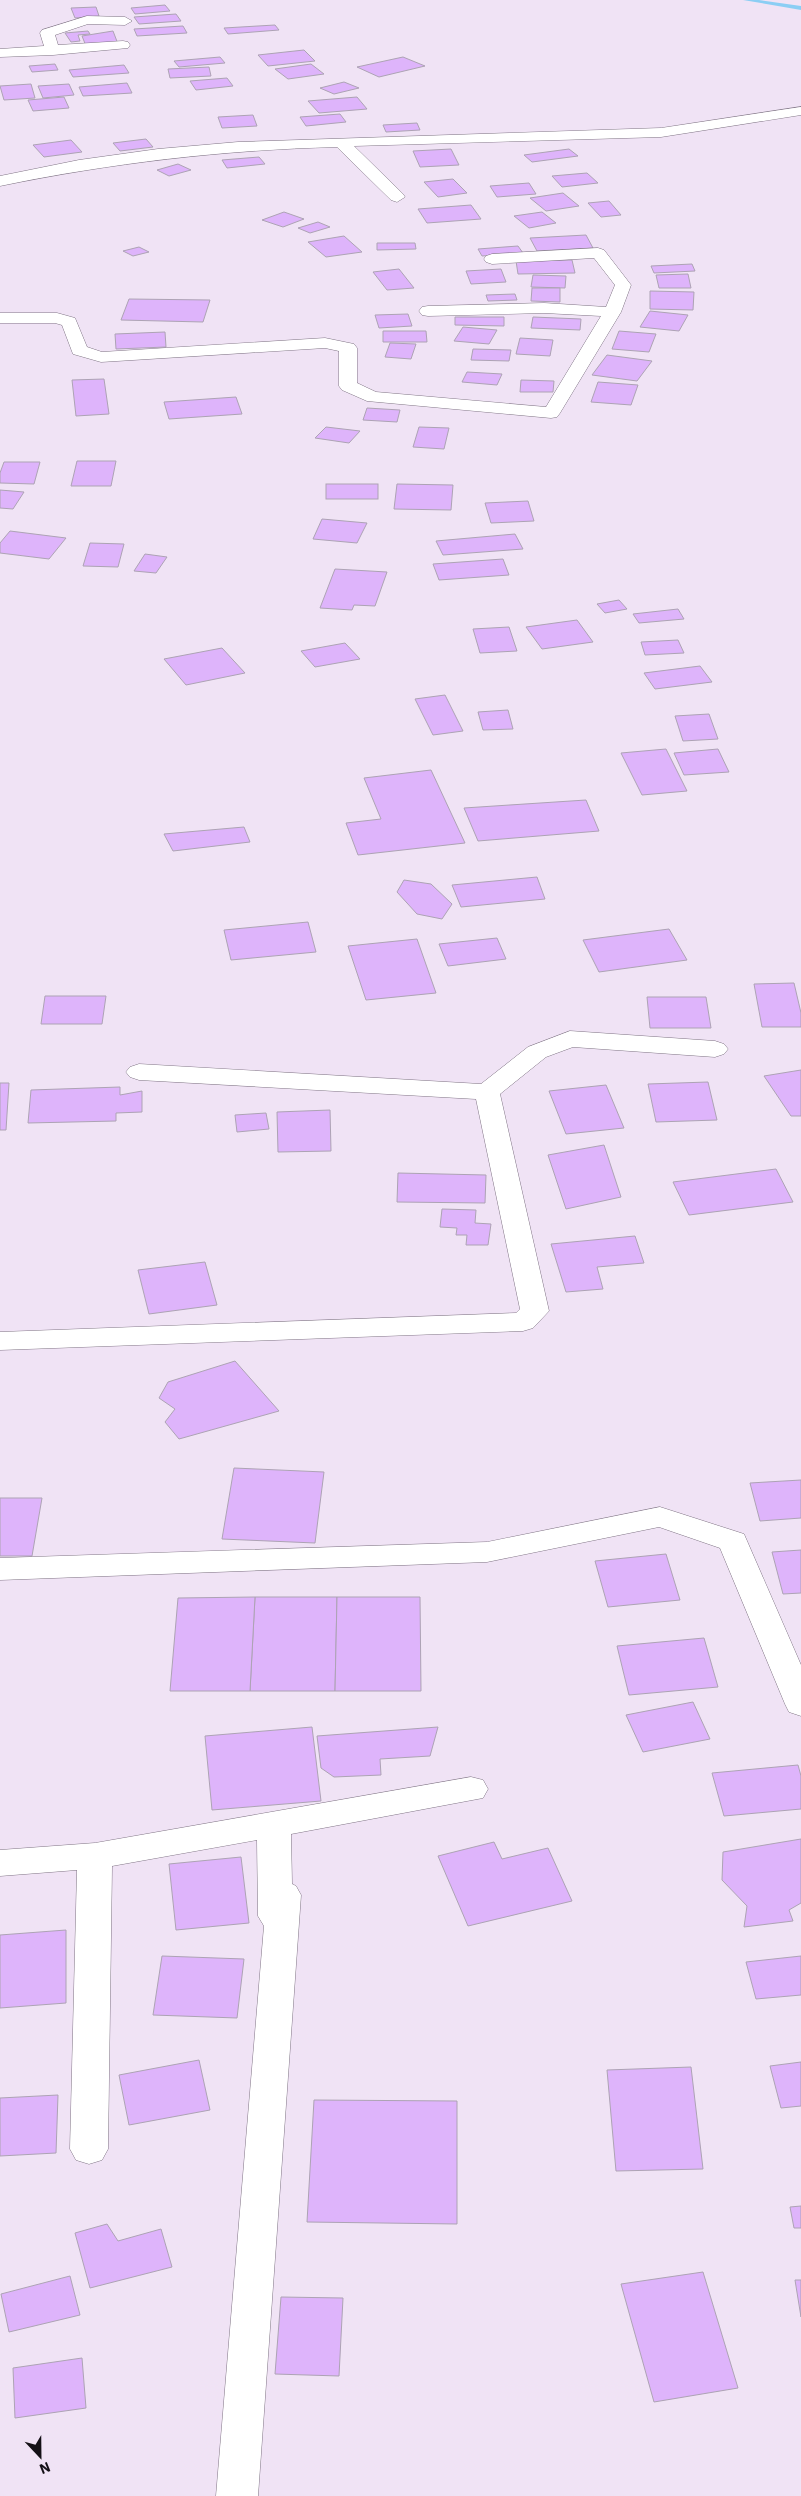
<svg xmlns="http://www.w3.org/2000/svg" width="801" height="2496" font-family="'IBM Plex Sans',sans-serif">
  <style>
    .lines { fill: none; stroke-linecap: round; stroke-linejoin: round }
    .stream { fill: #8bcef4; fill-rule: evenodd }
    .building { fill: #deb4fb; stroke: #ada3b4 }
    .minor-casing { stroke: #807585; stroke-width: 1 }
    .minor { fill: #fff; fill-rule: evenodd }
  </style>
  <rect width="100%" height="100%" fill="#f0e3f5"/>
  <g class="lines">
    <path class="stream" d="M 743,0 L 759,0 L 801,6 L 801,10 Z"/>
  </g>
  <g class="building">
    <path d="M 165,5 L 170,11 L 135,14 L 131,8 Z"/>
    <path d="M 96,7 L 99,16 L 75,18 L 71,8 Z"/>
    <path d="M 176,14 L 181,21 L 139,24 L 134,17 Z"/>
    <path d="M 275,25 L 279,30 L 228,34 L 224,28 Z"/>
    <path d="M 183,26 L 187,33 L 137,36 L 134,29 Z"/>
    <path d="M 88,31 L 90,34 L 78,35 L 80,41 L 71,42 L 65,33 Z"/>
    <path d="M 113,31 L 118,44 L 86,46 L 82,36 Z"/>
    <path d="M 304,50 L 315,61 L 268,66 L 258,55 Z"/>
    <path d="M 220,57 L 225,63 L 179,67 L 174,61 Z"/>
    <path d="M 403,57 L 425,66 L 379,77 L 357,67 Z"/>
    <path d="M 55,64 L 58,70 L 32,72 L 29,66 Z"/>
    <path d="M 311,64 L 324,74 L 288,79 L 275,69 Z"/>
    <path d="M 124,65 L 129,73 L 73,77 L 69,70 Z"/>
    <path d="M 209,67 L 211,76 L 170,78 L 168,69 Z"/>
    <path d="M 227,78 L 233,86 L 196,90 L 190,81 Z"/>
    <path d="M 344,82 L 359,88 L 334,94 L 320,88 Z"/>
    <path d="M 127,83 L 132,93 L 83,96 L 79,87 Z"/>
    <path d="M 31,84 L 35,98 L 4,100 L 0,86 Z"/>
    <path d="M 69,84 L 74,95 L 43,98 L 38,86 Z"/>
    <path d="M 64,97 L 69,108 L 33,111 L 28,100 Z"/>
    <path d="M 357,97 L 367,109 L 319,113 L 308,101 Z"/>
    <path d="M 340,114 L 346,122 L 306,126 L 300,117 Z"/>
    <path d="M 253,115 L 257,126 L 222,128 L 218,117 Z"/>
    <path d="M 417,123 L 420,130 L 386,132 L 383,125 Z"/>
    <path d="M 146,139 L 153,147 L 120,151 L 113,143 Z"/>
    <path d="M 71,140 L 82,152 L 44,157 L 33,145 Z"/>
    <path d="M 451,149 L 459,165 L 420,167 L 413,151 Z"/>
    <path d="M 569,149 L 578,156 L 532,162 L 524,155 Z"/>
    <path d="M 259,157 L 265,164 L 227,168 L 222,160 Z"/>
    <path d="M 178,164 L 191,170 L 169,176 L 157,170 Z"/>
    <path d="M 587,173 L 598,183 L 562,187 L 552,176 Z"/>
    <path d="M 453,179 L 467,193 L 438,197 L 424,182 Z"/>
    <path d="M 529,183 L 536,194 L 497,197 L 490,186 Z"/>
    <path d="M 563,193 L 579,206 L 546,211 L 530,198 Z"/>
    <path d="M 609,201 L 621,215 L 601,217 L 588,203 Z"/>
    <path d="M 471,205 L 481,219 L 427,223 L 418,209 Z"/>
    <path d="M 284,212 L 304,219 L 283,227 L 262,220 Z"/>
    <path d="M 542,212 L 556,223 L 529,228 L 514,216 Z"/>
    <path d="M 318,222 L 330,227 L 310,233 L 298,228 Z"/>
    <path d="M 586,235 L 593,248 L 537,251 L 530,238 Z"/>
    <path d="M 344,236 L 362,252 L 326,257 L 308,242 Z"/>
    <path d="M 377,243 L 415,243 L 416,249 L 377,250 Z"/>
    <path d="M 518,246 L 523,253 L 482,256 L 478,249 Z"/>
    <path d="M 139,247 L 149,252 L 133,256 L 123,251 Z"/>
    <path d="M 572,260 L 575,273 L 518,274 L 516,261 Z"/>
    <path d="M 692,264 L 695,271 L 654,273 L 651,266 Z"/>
    <path d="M 399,269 L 414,288 L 387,290 L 373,272 Z"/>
    <path d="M 501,269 L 506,282 L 471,284 L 466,271 Z"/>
    <path d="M 688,274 L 691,288 L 659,288 L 656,275 Z"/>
    <path d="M 533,275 L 566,276 L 565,288 L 531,287 Z"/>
    <path d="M 532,288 L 560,288 L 560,302 L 531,301 Z"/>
    <path d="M 650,291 L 694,292 L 693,310 L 650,309 Z"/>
    <path d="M 515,294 L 517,300 L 488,301 L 486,295 Z"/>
    <path d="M 129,299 L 210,300 L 203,322 L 121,320 Z"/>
    <path d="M 650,311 L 688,315 L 679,331 L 640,327 Z"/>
    <path d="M 408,314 L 412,326 L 379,328 L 375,315 Z"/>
    <path d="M 455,317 L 504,317 L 504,326 L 455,325 Z"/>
    <path d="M 533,317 L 581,319 L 580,330 L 531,328 Z"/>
    <path d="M 463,327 L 497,330 L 489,344 L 454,341 Z"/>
    <path d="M 383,331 L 426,331 L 427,342 L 383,342 Z"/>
    <path d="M 619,331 L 656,334 L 649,352 L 612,349 Z"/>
    <path d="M 165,332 L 166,347 L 116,349 L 115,334 Z"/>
    <path d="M 520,338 L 553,340 L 550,356 L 516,354 Z"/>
    <path d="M 390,343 L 416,344 L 411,359 L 385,357 Z"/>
    <path d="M 473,349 L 511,350 L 509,361 L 471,360 Z"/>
    <path d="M 607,355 L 652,361 L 637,381 L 592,375 Z"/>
    <path d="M 467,372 L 502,374 L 497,385 L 462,382 Z"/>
    <path d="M 104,379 L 109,414 L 76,416 L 72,380 Z"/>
    <path d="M 521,380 L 554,381 L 553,392 L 520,392 Z"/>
    <path d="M 598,382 L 638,385 L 631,405 L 591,402 Z"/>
    <path d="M 236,397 L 242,414 L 169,419 L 164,402 Z"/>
    <path d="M 367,408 L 400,410 L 397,422 L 363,420 Z"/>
    <path d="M 326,427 L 360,431 L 349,443 L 315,438 Z"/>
    <path d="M 419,427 L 449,428 L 444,449 L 413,447 Z"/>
    <path d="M 77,461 L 116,461 L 111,486 L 71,486 Z"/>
    <path d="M 4,462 L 40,462 L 34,484 L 0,483 L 0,473 Z"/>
    <rect x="326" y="484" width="52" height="15"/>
    <path d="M 397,484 L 453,485 L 451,510 L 394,509 Z"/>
    <path d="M 0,490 L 24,492 L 13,509 L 0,508 Z"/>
    <path d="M 528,501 L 534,521 L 491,523 L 485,503 Z"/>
    <path d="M 322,519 L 367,523 L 357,543 L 313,539 Z"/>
    <path d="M 10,531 L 66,538 L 49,559 L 0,553 L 0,543 Z"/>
    <path d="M 515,534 L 523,549 L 443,555 L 436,541 Z"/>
    <path d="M 90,543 L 124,544 L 118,567 L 83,566 Z"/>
    <path d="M 145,554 L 167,557 L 156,573 L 134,571 Z"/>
    <path d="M 503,559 L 509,575 L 439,580 L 433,564 Z"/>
    <path d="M 335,569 L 387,572 L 375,606 L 354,605 L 352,610 L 320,608 Z"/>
    <path d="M 619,600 L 627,609 L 605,613 L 597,604 Z"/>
    <path d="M 678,609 L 684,619 L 639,623 L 633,614 Z"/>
    <path d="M 577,620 L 593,642 L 542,649 L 526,627 Z"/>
    <path d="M 509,627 L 517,651 L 480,653 L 473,629 Z"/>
    <path d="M 678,640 L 684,653 L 645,655 L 641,642 Z"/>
    <path d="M 345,643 L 360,659 L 315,667 L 301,651 Z"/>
    <path d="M 222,648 L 245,673 L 186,685 L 164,659 Z"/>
    <path d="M 700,666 L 712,682 L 655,689 L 644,673 Z"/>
    <path d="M 445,695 L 463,731 L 433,735 L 415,699 Z"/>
    <path d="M 508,710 L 513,729 L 483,730 L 478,712 Z"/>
    <path d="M 709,714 L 718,739 L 683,741 L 675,716 Z"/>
    <path d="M 666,749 L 687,791 L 642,795 L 621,753 Z"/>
    <path d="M 718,749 L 729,772 L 684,775 L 674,753 Z"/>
    <path d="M 431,770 L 465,843 L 358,855 L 346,823 L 381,819 L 364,778 Z"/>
    <path d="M 586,800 L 599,831 L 478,841 L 464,808 Z"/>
    <path d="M 244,827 L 250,842 L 173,851 L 164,834 Z"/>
    <path d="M 537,877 L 545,899 L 461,907 L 452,885 Z"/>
    <path d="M 404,880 L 431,884 L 452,904 L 442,919 L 417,914 L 397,892 Z"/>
    <path d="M 308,922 L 316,952 L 231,960 L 224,930 Z"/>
    <path d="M 669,929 L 687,960 L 599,972 L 583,940 Z"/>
    <path d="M 497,938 L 506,959 L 448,966 L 439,944 Z"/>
    <path d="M 417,939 L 436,993 L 366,1000 L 348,946 Z"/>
    <path d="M 794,983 L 801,1013 L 801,1027 L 762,1027 L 754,984 Z"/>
    <path d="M 45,996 L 106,996 L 102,1024 L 41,1024 Z"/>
    <path d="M 647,997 L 706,997 L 711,1028 L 650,1028 Z"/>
    <path d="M 801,1070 L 801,1116 L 791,1116 L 764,1076 Z"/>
    <path d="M 708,1082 L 717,1120 L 656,1122 L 648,1084 Z"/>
    <path d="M 0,1083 L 9,1083 L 6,1130 L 0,1130 Z"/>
    <path d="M 606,1085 L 624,1128 L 566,1134 L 549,1091 Z"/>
    <path d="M 120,1087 L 120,1095 L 142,1091 L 142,1112 L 116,1113 L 116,1121 L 28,1123 L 31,1090 Z"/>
    <path d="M 330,1110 L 331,1151 L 278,1152 L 277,1112 Z"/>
    <path d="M 266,1113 L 269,1129 L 237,1132 L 235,1115 Z"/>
    <path d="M 604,1145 L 621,1197 L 566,1209 L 548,1155 Z"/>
    <path d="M 776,1169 L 793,1202 L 689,1215 L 673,1182 Z"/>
    <path d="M 398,1173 L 486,1175 L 485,1203 L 397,1202 Z"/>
    <path d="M 442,1209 L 476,1210 L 475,1223 L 491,1224 L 488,1245 L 466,1245 L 467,1235 L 456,1235 L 457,1228 L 440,1227 Z"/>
    <path d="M 635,1236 L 644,1263 L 597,1267 L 603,1289 L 566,1292 L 551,1244 Z"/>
    <path d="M 205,1262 L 217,1305 L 149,1314 L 138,1270 Z"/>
    <path d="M 235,1361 L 279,1411 L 179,1439 L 165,1422 L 175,1409 L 159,1398 L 168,1382 Z"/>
    <path d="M 234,1468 L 324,1472 L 315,1543 L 222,1539 Z"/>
    <path d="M 801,1480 L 801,1518 L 760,1521 L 750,1483 Z"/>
    <path d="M 0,1498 L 42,1498 L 32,1556 L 0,1556 Z"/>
    <path d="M 801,1550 L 801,1593 L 783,1594 L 772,1552 Z"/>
    <path d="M 666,1554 L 680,1600 L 608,1607 L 595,1561 Z"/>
    <path d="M 255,1597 L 337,1597 L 335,1691 L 250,1691 Z"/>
    <path d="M 255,1597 L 250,1691 L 170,1691 L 178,1598 Z"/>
    <path d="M 337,1597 L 420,1597 L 421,1691 L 335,1691 Z"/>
    <path d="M 704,1638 L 718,1687 L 629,1695 L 617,1646 Z"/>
    <path d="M 693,1702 L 710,1739 L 643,1752 L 626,1715 Z"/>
    <path d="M 312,1727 L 321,1801 L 212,1810 L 205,1736 Z"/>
    <path d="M 438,1727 L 430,1756 L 380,1759 L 381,1775 L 334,1777 L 321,1768 L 317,1736 Z"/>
    <path d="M 798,1765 L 801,1776 L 801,1809 L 724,1816 L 712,1773 Z"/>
    <path d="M 801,1839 L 801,1903 L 789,1910 L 793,1921 L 744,1927 L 747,1906 L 722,1880 L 723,1852 Z"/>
    <path d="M 494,1842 L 502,1859 L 548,1848 L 572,1901 L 468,1926 L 438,1856 Z"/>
    <path d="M 241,1857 L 249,1923 L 176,1930 L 169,1864 Z"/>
    <path d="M 66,1930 L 66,2003 L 0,2008 L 0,1935 Z"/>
    <path d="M 162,1956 L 244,1959 L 237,2018 L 153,2015 Z"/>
    <path d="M 801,1956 L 801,1995 L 756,1999 L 746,1962 Z"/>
    <path d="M 199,2060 L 210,2110 L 129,2125 L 119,2075 Z"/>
    <path d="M 801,2062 L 801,2106 L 781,2108 L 770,2066 Z"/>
    <path d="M 691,2067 L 703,2169 L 616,2171 L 607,2070 Z"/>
    <path d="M 58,2095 L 56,2153 L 0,2156 L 0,2098 Z"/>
    <path d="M 314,2100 L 457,2101 L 457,2224 L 307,2222 Z"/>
    <path d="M 801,2206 L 801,2228 L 794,2228 L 790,2207 Z"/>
    <path d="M 107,2224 L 118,2241 L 161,2229 L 172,2267 L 90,2288 L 75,2233 Z"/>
    <path d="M 703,2272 L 738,2388 L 654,2402 L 621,2284 Z"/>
    <path d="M 70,2276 L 80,2315 L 9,2332 L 1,2294 Z"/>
    <path d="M 795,2280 L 801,2280 L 801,2317 Z"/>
    <path d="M 281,2297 L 343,2298 L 339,2376 L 275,2374 Z"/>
    <path d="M 82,2358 L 86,2408 L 15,2418 L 13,2368 Z"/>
  </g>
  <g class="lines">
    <defs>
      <g id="minor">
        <path d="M 87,16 L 125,17 L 132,21 L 125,25 L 88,24 L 55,35 L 58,45 L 123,41 L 128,42 L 130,45 L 128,48 L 53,55 L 0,57 L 0,49 L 44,46 L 40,33 L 42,30 Z"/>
        <path d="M 801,107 L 801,115 L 661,137 L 354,146 L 403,194 L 405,197 L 397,202 L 391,200 L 337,147 C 223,150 112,163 0,186 L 0,176 L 79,160 L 158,149 L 238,142 L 661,128 Z"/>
        <path d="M 598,248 L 604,250 L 631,285 L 621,312 L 560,413 L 557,417 L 551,418 L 367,401 L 342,390 L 339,386 L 339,351 L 325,348 L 101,362 L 73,354 L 62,325 L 55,323 L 0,323 L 0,313 L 57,313 L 75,318 L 87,347 L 102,352 L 325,338 L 354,344 L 357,348 L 357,383 L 376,392 L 546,407 L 601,316 L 544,313 L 428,316 L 422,315 L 419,311 L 422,307 L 428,306 L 544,303 L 606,307 L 615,285 L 594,258 L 492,264 L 486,262 L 484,259 L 486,256 L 492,254 Z"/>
        <path d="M 570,1031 L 715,1041 L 724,1044 L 728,1049 L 724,1054 L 715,1057 L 573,1047 L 546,1057 L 500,1094 L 549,1311 L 533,1328 L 523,1331 L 0,1350 L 0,1332 L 516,1313 L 520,1309 L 476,1099 L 139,1080 L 130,1077 L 126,1072 L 130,1067 L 139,1064 L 481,1084 L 528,1047 Z"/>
        <path d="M 660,1507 L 744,1534 L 801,1665 L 801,1716 L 789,1712 L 785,1704 L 720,1548 L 659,1527 L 487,1562 L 0,1580 L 0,1558 L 487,1542 Z"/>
        <path d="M 471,1777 L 483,1780 L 488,1789 L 483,1798 L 291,1834 L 292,1884 L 296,1886 L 301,1895 L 258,2496 L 216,2496 L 264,1926 L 258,1916 L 257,1840 L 112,1866 L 108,2149 L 102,2160 L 89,2164 L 76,2160 L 70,2149 L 77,1870 L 0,1876 L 0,1850 L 95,1843 Z"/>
      </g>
    </defs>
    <use href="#minor" class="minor-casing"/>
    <use href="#minor" class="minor"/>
  </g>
  <g transform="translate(40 2456) rotate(158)" stroke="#f0e3f5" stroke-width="4" paint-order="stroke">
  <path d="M0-4L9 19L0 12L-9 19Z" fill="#141016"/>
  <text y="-8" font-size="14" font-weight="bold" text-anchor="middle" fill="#141016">N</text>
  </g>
</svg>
